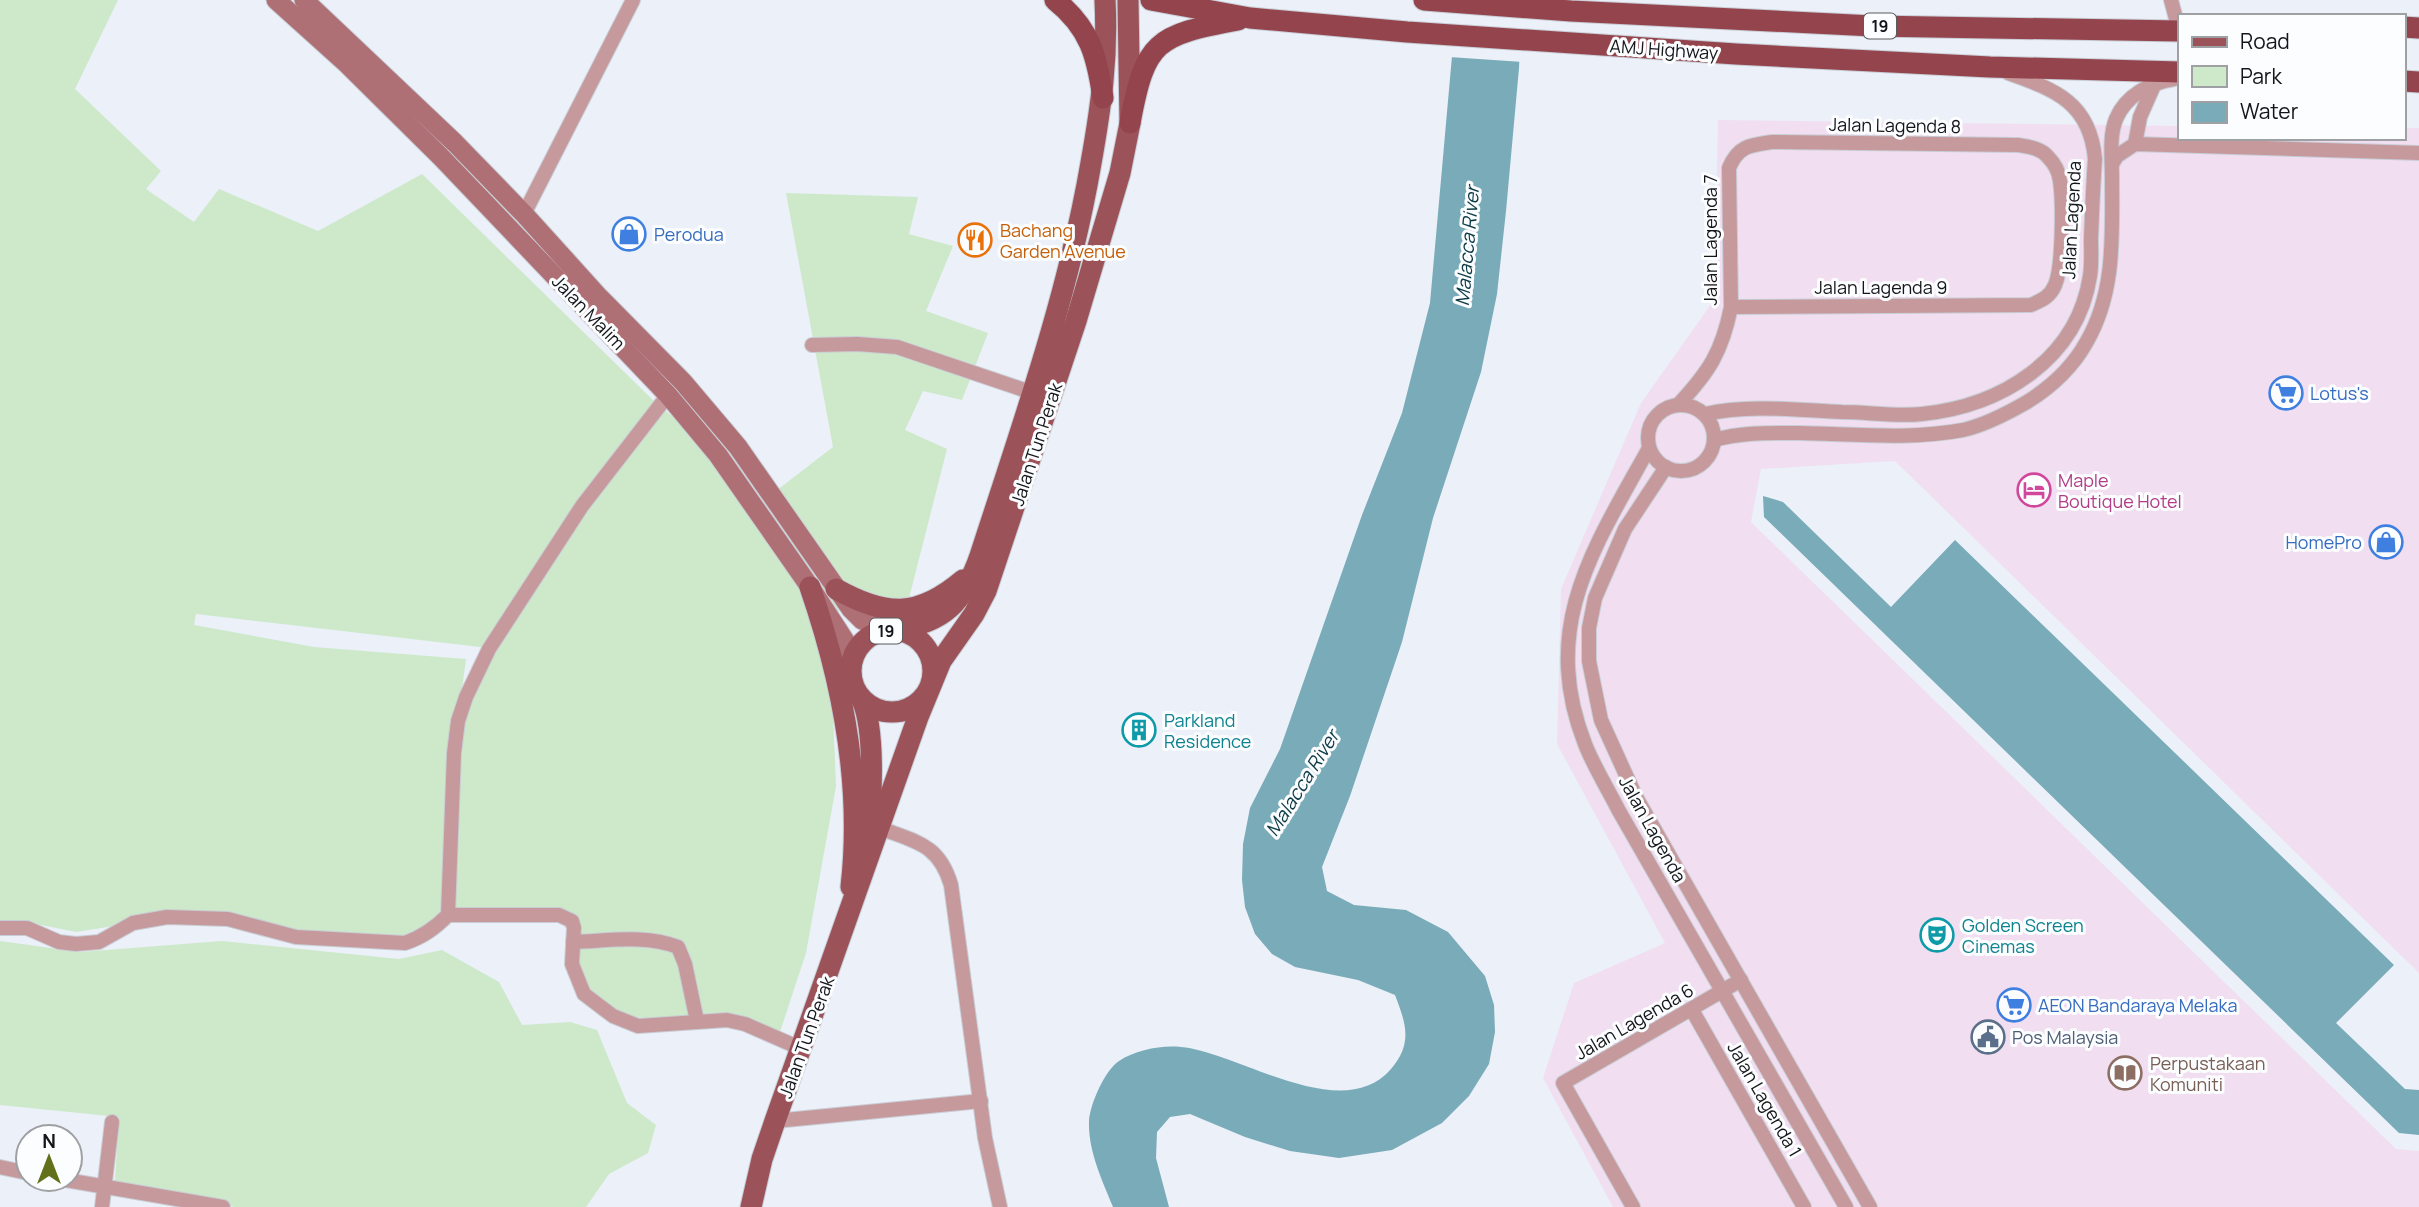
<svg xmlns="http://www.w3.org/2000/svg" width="2419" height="1207" font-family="Manrope,sans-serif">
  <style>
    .commercial { fill: #f1dff1 }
    .green { fill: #cde9ca; fill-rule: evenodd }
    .water { fill: #79abb8 }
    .pier { fill: #ebf0f9 }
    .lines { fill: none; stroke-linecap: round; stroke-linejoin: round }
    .minor-casing { stroke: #c9cdd5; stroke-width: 16 }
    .secondary-casing { stroke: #c9cdd5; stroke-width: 21 }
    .primary-casing { stroke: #c9cdd5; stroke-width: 23 }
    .trunk-casing { stroke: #c9cdd5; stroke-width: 23 }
    .minor { stroke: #c69a9d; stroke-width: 14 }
    .secondary { stroke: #ae7075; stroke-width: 19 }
    .primary { stroke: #9c5259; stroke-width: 21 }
    .trunk { stroke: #94444d; stroke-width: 21 }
    .labels { text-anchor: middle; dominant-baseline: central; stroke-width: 6; stroke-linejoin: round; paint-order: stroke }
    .shield { fill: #fcfdff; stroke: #5a5b5d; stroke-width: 2 }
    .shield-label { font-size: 16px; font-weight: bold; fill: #141518 }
    .street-label { font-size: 18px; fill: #141518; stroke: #fcfdff }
    .food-label { font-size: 18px; fill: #c56008; stroke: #fcfdff; text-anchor: start }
    .shop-label { font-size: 18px; fill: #366cbe; stroke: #fcfdff; text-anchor: start }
    .hotel-label { font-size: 18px; fill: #b23c85; stroke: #fcfdff; text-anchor: start }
    .culture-label { font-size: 18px; fill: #0d838f; stroke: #fcfdff; text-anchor: start }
    .service-label { font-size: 18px; fill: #4e5e75; stroke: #fcfdff; text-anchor: start }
    .education-label { font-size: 18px; fill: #785e54; stroke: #fcfdff; text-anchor: start }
    .water-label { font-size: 19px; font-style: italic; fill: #0b3a45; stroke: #fcfdff }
  </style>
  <rect width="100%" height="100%" fill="#ebf0f9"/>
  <path class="commercial" d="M 1718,120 L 2179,126 L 2179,138 L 2403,138 L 2403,128 L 2419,128 L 2419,973 L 1895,461 L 1761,469 L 1751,522 L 2396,1149 L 2419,1151 L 2419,1207 L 1613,1207 L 1543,1078 L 1574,983 L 1665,943 L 1557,744 L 1561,589 L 1641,403 L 1714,300 Z"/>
  <g class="green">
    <path d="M 0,0 L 118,0 L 75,89 L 161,171 L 146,189 L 194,222 L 219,189 L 318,231 L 422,174 L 659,406 L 712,447 L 738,447 L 772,494 L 833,447 L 786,193 L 918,197 L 909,234 L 953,246 L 926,311 L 988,333 L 962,400 L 923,391 L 905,430 L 947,449 L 906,610 L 858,602 L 829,615 L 836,786 L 806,953 L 778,1038 L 727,1020 L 697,1021 L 613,1016 L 576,974 L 573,942 L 559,915 L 448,915 L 405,943 L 296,937 L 228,919 L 114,926 L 76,932 L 21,921 L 0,921 ZM 196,614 L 489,648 L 458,718 L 466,659 L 314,647 L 194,625 Z"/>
    <path d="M 0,941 L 80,952 L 222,941 L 399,959 L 442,950 L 499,982 L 522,1025 L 570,1022 L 597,1030 L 627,1103 L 656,1125 L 648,1153 L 609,1174 L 586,1207 L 234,1207 L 115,1181 L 119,1117 L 0,1105 Z"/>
  </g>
  <g class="water">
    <path d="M 1457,0 L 1522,0 L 1519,68 L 1506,211 L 1497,294 L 1481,372 L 1433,518 L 1402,642 L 1350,796 L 1322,867 L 1327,891 L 1354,905 L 1406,910 L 1448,932 L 1485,976 L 1494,1005 L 1495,1032 L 1489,1064 L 1469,1096 L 1442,1123 L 1392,1150 L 1339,1158 L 1290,1151 L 1245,1137 L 1190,1114 L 1170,1117 L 1157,1132 L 1156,1158 L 1169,1207 L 1113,1207 C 1102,1180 1088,1151 1089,1121 C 1090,1104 1105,1070 1119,1061 C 1136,1050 1161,1045 1181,1047 C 1238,1052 1342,1126 1391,1069 C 1413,1043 1406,1024 1395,995 L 1358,980 L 1295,967 L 1272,954 L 1255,934 L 1245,907 L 1242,880 L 1243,844 L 1250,808 L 1280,749 L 1362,515 L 1402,413 L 1430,303 Z"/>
    <path d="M 1763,496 L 1783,502 L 1891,607 L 1955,540 L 2394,965 L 2336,1023 L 2405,1089 L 2419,1090 L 2419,1135 L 2399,1133 L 1764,517 Z"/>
  </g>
  <path class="pier" d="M 1454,0 L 1526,0 L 1523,62 L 1449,57 Z"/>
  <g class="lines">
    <defs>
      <g id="minor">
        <path d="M 2171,0 L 2179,30"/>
        <path d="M 2135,144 L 2140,117 L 2155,83"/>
        <path d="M 2112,164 L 2117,156 L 2135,144 L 2419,153"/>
        <path d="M 524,214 L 633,0"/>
        <path d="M 812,345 L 857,344 L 897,347 L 1033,393"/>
        <circle cx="1681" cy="438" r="33"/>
        <path d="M 1678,405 C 1709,372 1722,352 1731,307 L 1729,168 C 1738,146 1750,145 1772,142 L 2018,145 C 2029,147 2041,148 2048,157 C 2054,163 2059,172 2060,181 C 2063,201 2063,267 2055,285 C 2050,297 2042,300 2031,305 L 1731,307"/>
        <path d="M 1705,414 C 1749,404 1797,410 1842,412 C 1868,412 1896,417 1922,414 C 2001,406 2077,360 2090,276 C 2092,264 2091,251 2091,239 C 2092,213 2093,186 2095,159 C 2090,103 2056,90 2008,73"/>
        <path d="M 1714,440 C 1743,432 1769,433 1799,433 C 1853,434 1910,440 1963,430 C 1985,425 2008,413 2027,402 C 2051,387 2072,368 2086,343 C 2116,292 2112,234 2112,177 C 2112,159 2109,136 2116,119 C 2126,95 2150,83 2174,79"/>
        <path d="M 1649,448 C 1594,548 1539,626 1585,744 C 1594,767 1608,789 1619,811 L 1846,1207"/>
        <path d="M 1666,467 L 1625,529 L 1595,598 L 1589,628 L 1589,661 L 1601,720 L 1636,797 L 1870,1207"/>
        <path d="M 880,828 C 916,842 939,844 951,885 L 985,1138 L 1000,1207"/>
        <path d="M 448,915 L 454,753 L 458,721 L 466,697 L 489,649 L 582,506 L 668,395"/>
        <path d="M 0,928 L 27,928 L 59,942 L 76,944 L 99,942 L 133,923 L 167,917 L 228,919 L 296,937 L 405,943 C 423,937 435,928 448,915 L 559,915 L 572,921 L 574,928 L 572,964 L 584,994 L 613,1016 L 638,1026 L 727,1020 L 745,1024 L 802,1049"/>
        <path d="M 573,942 C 607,941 646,934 678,947 L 685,964 L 697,1021"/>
        <path d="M 1692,1010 L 1804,1207"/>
        <path d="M 775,1121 L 981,1101"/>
        <path d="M 0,1167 L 28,1173"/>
        <path d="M 60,1179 L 223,1207"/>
        <path d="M 102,1207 L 112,1122"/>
        <path d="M 1633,1207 L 1563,1083 L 1741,980"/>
      </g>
      <g id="secondary">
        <path d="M 276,0 L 347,64 L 441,157 L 668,395 L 718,455 L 810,587 L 847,644 L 851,665"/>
        <path d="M 304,0 L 455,143 L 524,214 L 599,297 L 683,382 L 738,447 L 851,609 L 862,620 L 885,631"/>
      </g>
      <g id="primary">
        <path d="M 810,587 C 843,683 863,784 851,887"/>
        <path d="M 836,589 C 886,617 918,618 963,580"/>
        <circle cx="892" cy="671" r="41"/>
        <path d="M 894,630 C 944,623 964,602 980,556 C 1022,426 1068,297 1091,163 C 1101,107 1108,58 1105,0"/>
        <path d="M 862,700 C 876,731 871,806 868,841"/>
        <path d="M 751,1207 L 762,1159 L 775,1121 L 918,717 L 941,661 L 974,614 L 986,591 L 1076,321 L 1120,173 L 1130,123 L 1128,0"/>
      </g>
      <g id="trunk">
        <path d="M 1055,0 C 1090,28 1097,56 1103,98"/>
        <path d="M 1151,0 L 1250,18 L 1407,32 L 1736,54 L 1990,67 L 2179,72"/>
        <path d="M 1424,0 L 1571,11 L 1873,26 L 2179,31"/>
        <path d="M 2403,27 L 2419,28"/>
        <path d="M 2403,81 L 2419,82"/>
        <path d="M 1130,123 C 1145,41 1156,35 1238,20"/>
      </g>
    </defs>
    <use href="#minor" class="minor-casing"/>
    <use href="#secondary" class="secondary-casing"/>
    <use href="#primary" class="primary-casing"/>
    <use href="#trunk" class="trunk-casing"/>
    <use href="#minor" class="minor"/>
    <use href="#secondary" class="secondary"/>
    <use href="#primary" class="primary"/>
    <use href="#trunk" class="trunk"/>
  </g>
  <defs>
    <symbol id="shop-ring" viewBox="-11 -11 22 22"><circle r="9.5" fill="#fcfdff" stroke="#3f7fe0" stroke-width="1.5"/><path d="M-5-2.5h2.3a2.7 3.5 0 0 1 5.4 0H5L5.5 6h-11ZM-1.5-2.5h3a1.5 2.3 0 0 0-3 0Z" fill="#3f7fe0"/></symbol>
    <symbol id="restaurant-ring" viewBox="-11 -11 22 22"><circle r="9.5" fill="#fcfdff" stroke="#e8710a" stroke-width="1.5"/><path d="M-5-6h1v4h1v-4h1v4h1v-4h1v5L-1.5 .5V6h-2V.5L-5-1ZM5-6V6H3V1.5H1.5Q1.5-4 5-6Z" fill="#e8710a"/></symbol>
    <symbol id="supermarket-ring" viewBox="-11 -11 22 22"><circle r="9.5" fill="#fcfdff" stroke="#3f7fe0" stroke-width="1.5"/><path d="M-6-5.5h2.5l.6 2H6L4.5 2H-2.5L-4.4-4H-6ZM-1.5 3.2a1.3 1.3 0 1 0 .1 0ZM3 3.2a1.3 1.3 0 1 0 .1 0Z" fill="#3f7fe0"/></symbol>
    <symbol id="hotel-ring" viewBox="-11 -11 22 22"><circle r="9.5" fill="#fcfdff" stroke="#d1479c" stroke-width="1.5"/><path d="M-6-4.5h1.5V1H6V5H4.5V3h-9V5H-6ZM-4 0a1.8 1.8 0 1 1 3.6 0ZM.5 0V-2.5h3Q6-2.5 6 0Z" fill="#d1479c"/></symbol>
    <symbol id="building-ring" viewBox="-11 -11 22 22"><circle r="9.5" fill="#fcfdff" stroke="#0f9aa8" stroke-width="1.5"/><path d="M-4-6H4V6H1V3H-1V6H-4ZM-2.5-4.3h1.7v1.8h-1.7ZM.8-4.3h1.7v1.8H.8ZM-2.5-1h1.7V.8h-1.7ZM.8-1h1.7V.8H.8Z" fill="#0f9aa8"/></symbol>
    <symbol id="theatre-ring" viewBox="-11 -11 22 22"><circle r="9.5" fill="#fcfdff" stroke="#0f9aa8" stroke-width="1.5"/><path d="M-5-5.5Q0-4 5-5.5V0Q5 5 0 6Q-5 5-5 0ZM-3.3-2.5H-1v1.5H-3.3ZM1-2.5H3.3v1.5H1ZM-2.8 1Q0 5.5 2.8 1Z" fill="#0f9aa8"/></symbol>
    <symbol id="civic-ring" viewBox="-11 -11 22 22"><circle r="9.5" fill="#fcfdff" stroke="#5c6f8a" stroke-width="1.5"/><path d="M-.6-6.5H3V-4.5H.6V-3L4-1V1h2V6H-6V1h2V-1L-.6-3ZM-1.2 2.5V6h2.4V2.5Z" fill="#5c6f8a"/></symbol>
    <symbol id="library-ring" viewBox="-11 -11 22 22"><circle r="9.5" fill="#fcfdff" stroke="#8d6e63" stroke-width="1.5"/><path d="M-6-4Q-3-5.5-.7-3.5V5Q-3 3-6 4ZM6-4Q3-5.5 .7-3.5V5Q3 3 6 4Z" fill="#8d6e63"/></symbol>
  </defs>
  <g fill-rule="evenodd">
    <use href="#shop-ring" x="610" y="215" width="38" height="38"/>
    <use href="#restaurant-ring" x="956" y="221" width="38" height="38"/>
    <use href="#supermarket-ring" x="2267" y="374" width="38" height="38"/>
    <use href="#hotel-ring" x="2015" y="471" width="38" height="38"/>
    <use href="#shop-ring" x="2367" y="523" width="38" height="38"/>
    <use href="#building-ring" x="1120" y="711" width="38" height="38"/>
    <use href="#theatre-ring" x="1918" y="916" width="38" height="38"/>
    <use href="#supermarket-ring" x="1995" y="986" width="38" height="38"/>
    <use href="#civic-ring" x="1969" y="1018" width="38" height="38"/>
    <use href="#library-ring" x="2106" y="1054" width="38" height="38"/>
  </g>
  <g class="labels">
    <g class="shield">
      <rect x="1864" y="13.5" width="32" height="25" rx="5"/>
      <rect x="870" y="618.5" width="32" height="25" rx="5"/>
    </g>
    <g class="shield-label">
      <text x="1880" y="26">19</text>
      <text x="886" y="631">19</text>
    </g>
    <g class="street-label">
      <text transform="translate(1664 49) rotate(4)">AMJ Highway</text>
      <text transform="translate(1895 125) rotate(1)">Jalan Lagenda 8</text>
      <text transform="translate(2071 220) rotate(-87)">Jalan Lagenda</text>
      <text transform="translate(1710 240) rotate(-90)">Jalan Lagenda 7</text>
      <text x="1881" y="287">Jalan Lagenda 9</text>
      <text transform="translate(589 312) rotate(46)">Jalan Malim</text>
      <text transform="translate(1036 444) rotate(-72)">Jalan Tun Perak</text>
      <text transform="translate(1653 829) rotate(61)">Jalan Lagenda</text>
      <text transform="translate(1634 1021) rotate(-30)">Jalan Lagenda 6</text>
      <text transform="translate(806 1037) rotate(-70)">Jalan Tun Perak</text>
      <text transform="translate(1765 1099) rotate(60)">Jalan Lagenda 1</text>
    </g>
    <g class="food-label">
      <text x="1000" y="230">Bachang<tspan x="1000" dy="21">Garden Avenue</tspan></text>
    </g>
    <g class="shop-label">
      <text x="654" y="234">Perodua</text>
      <text x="2310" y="393">Lotus's</text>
      <text x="2362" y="542" text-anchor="end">HomePro</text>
      <text x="2038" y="1005">AEON Bandaraya Melaka</text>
    </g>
    <g class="hotel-label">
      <text x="2058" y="480">Maple<tspan x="2058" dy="21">Boutique Hotel</tspan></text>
    </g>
    <g class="culture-label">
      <text x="1164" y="720">Parkland<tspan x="1164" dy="21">Residence</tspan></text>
      <text x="1962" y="925">Golden Screen<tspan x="1962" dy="21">Cinemas</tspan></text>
    </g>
    <g class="service-label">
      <text x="2012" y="1037">Pos Malaysia</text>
    </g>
    <g class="education-label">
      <text x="2150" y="1063">Perpustakaan<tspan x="2150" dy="21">Komuniti</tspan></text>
    </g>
    <g class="water-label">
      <text transform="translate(1467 246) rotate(-85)">Malacca River</text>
      <text transform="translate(1302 783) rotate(-58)">Malacca River</text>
    </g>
  </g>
  <rect x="2178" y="14" width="228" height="126" fill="#fcfdff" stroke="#9fa0a3" stroke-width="2"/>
  <rect x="2192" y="37" width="35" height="10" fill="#9c5259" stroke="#9fa0a3" stroke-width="2"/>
  <text x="2240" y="49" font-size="21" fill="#141518">Road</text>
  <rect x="2192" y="66" width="35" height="21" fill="#cde9ca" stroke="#9fa0a3" stroke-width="2"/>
  <text x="2240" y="84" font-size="21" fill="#141518">Park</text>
  <rect x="2192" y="102" width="35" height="21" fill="#79abb8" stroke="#9fa0a3" stroke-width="2"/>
  <text x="2240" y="119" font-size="21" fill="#141518">Water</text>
  <g transform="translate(49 1158)"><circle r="33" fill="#fcfdff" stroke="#9fa0a3" stroke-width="2"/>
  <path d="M0-5L12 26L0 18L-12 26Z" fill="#63701b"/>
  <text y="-10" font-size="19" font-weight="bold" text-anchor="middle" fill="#141518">N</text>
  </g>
</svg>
